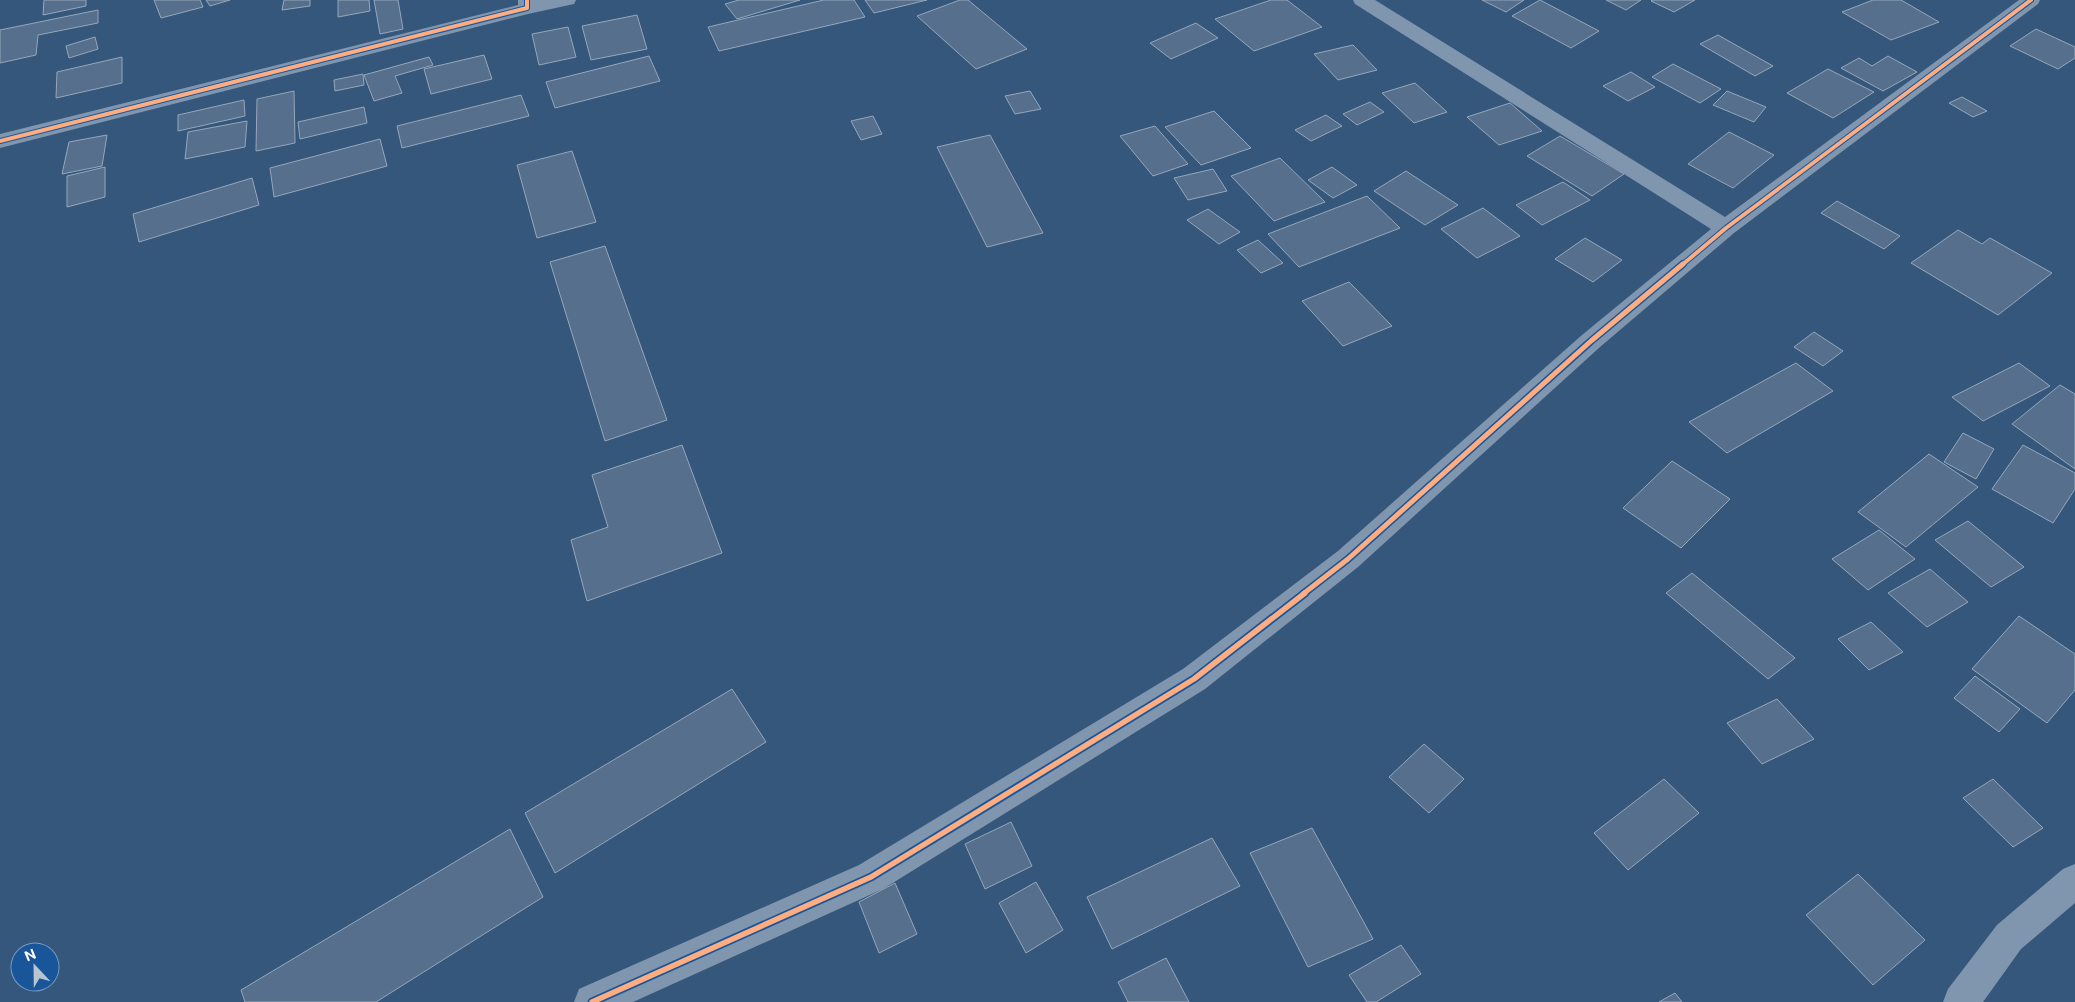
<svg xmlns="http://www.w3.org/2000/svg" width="2075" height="1002" font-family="'Public Sans',sans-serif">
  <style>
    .building { fill: #556f8c; stroke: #95a7bb }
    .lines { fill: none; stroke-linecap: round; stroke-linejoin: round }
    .street { fill: #8096ae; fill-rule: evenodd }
    .cycleway-far2-casing { stroke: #195699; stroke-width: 6 }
    .cycleway-far1-casing { stroke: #195699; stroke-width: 8 }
    .cycleway-casing { stroke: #195699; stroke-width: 9 }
    .cycleway-far2 { stroke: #ffac80; stroke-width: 4 }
    .cycleway-far1 { stroke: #ffac80; stroke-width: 5 }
    .cycleway { stroke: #ffac80; stroke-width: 5.5 }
  </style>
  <rect width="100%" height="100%" fill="#36577c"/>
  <g class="building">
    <path d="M 44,0 L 86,0 L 86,6 L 43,15 Z"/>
    <path d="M 154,0 L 200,0 L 203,7 L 161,18 Z"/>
    <path d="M 206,0 L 230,0 L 210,6 Z"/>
    <path d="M 284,0 L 310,0 L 310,6 L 282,10 Z"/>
    <path d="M 338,0 L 369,0 L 370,11 L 338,17 Z"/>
    <path d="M 374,0 L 398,0 L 403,29 L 380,34 Z"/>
    <path d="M 739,0 L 800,0 L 737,19 L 725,4 Z"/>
    <path d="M 824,0 L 854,0 L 865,17 L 719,51 L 708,27 Z"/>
    <path d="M 865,0 L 927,0 L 874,13 Z"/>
    <path d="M 960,0 L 968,0 L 1027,49 L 976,69 L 917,16 Z"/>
    <path d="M 1271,0 L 1287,0 L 1322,27 L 1254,51 L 1215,19 Z"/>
    <path d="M 1482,0 L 1524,0 L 1506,12 Z"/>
    <path d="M 1540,0 L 1599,31 L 1571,48 L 1512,16 Z"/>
    <path d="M 1606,0 L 1641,0 L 1626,10 Z"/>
    <path d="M 1695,0 L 1674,12 L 1651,1 L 1652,0 Z"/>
    <path d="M 1873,0 L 1901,0 L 1939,22 L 1891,40 L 1842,12 Z"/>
    <path d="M 98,10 L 98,23 L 38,35 L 36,55 L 0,63 L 0,30 Z"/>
    <path d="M 637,15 L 647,49 L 591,60 L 582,26 Z"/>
    <path d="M 1196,23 L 1218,38 L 1171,59 L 1150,43 Z"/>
    <path d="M 568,27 L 576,57 L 539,65 L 532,34 Z"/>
    <path d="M 2036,29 L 2075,47 L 2075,58 L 2058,69 L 2010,46 Z"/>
    <path d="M 1718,35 L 1773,66 L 1755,76 L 1700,44 Z"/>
    <path d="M 95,37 L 98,49 L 69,58 L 66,46 Z"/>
    <path d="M 1353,45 L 1377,70 L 1338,80 L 1314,54 Z"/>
    <path d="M 484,55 L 492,79 L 431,94 L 424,69 Z"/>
    <path d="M 649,56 L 660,81 L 555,108 L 546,82 Z"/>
    <path d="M 1888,56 L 1917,72 L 1883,91 L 1841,68 L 1859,58 L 1872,66 Z"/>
    <path d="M 122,57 L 122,83 L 56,98 L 57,72 Z"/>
    <path d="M 429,57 L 433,65 L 395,76 L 402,93 L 374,101 L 364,75 Z"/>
    <path d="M 1673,64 L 1721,89 L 1700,103 L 1652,77 Z"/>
    <path d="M 1828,69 L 1874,92 L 1833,118 L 1787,93 Z"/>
    <path d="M 1631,72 L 1655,87 L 1628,101 L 1603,86 Z"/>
    <path d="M 363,74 L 364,85 L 335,91 L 334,80 Z"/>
    <path d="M 1415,83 L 1447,112 L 1414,123 L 1382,93 Z"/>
    <path d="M 294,91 L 295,143 L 256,151 L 257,99 Z"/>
    <path d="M 1030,91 L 1041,109 L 1015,114 L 1005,96 Z"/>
    <path d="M 1727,91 L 1766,107 L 1754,122 L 1713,105 Z"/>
    <path d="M 521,95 L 529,116 L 402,148 L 397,126 Z"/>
    <path d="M 1962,97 L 1987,111 L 1973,117 L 1949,103 Z"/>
    <path d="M 244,100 L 245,116 L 178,131 L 178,115 Z"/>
    <path d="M 1370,102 L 1384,112 L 1357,125 L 1343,114 Z"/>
    <path d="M 1510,103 L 1542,131 L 1499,145 L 1467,117 Z"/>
    <path d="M 364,107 L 367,123 L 300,139 L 298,122 Z"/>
    <path d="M 1214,111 L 1251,148 L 1201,165 L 1165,127 Z"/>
    <path d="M 1326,115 L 1342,126 L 1311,141 L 1295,130 Z"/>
    <path d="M 873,116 L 882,134 L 861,140 L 851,121 Z"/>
    <path d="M 247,121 L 245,147 L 185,159 L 188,132 Z"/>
    <path d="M 1155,126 L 1188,164 L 1153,176 L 1120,136 Z"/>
    <path d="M 1729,132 L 1774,155 L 1733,188 L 1688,164 Z"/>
    <path d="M 107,135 L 102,166 L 62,174 L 69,142 Z"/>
    <path d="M 990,135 L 1043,233 L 987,247 L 937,147 Z"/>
    <path d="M 1560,136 L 1624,174 L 1592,196 L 1527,156 Z"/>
    <path d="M 380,139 L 387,166 L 274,197 L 270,168 Z"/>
    <path d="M 572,151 L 596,222 L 537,238 L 517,165 Z"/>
    <path d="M 1280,158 L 1325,202 L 1274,221 L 1231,176 Z"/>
    <path d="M 105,167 L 105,197 L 67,207 L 67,176 Z"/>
    <path d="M 1332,167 L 1357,185 L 1333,198 L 1308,180 Z"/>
    <path d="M 1213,169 L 1227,191 L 1188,200 L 1174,178 Z"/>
    <path d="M 1406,171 L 1458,205 L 1425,225 L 1374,191 Z"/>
    <path d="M 252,178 L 259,205 L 139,242 L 133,214 Z"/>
    <path d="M 1563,182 L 1590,200 L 1542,225 L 1516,205 Z"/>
    <path d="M 1367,196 L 1400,228 L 1299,267 L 1268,234 Z"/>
    <path d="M 1837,201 L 1900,236 L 1884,249 L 1821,213 Z"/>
    <path d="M 1483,208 L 1520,236 L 1477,258 L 1441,229 Z"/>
    <path d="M 1208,209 L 1240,232 L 1219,244 L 1187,220 Z"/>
    <path d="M 1958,230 L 1982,244 L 1990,238 L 2052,273 L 1998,315 L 1911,263 Z"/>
    <path d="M 1585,238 L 1622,260 L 1593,282 L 1555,259 Z"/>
    <path d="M 1258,240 L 1283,263 L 1261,273 L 1237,250 Z"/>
    <path d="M 605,246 L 667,420 L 605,441 L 550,262 Z"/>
    <path d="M 1349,282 L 1392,326 L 1343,346 L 1302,301 Z"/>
    <path d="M 1814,332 L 1843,351 L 1823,366 L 1794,347 Z"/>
    <path d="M 1796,363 L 1833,391 L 1727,453 L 1689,422 Z"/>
    <path d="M 2019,363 L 2050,386 L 1983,421 L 1952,397 Z"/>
    <path d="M 2060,385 L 2075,394 L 2075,469 L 2012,424 Z"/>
    <path d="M 1963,433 L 1994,449 L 1976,479 L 1944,462 Z"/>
    <path d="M 682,445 L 722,553 L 587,601 L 571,540 L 608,527 L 592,475 Z"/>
    <path d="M 2023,445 L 2075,473 L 2075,489 L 2053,523 L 1992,489 Z"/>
    <path d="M 1929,454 L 1978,487 L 1906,547 L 1858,512 Z"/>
    <path d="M 1672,461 L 1730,499 L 1681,548 L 1623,508 Z"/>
    <path d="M 1968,521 L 2024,567 L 1991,587 L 1935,540 Z"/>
    <path d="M 1879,530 L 1915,559 L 1868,590 L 1832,559 Z"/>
    <path d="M 1930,569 L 1968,602 L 1927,627 L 1888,593 Z"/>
    <path d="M 1692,573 L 1795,658 L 1768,679 L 1666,593 Z"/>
    <path d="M 2019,616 L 2075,654 L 2075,690 L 2047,723 L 1972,669 Z"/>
    <path d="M 1871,622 L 1903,652 L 1869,670 L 1838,639 Z"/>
    <path d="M 1975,676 L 2020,709 L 1999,732 L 1954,698 Z"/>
    <path d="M 732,689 L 766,742 L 555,873 L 525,813 Z"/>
    <path d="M 1777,699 L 1814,739 L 1762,764 L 1727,723 Z"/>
    <path d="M 1424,744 L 1464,779 L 1429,813 L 1389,777 Z"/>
    <path d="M 1664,779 L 1699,813 L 1628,870 L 1594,833 Z"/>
    <path d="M 1993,779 L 2043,828 L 2013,847 L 1963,798 Z"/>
    <path d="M 1011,822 L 1032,866 L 985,889 L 965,844 Z"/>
    <path d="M 1312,828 L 1373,939 L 1308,967 L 1250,853 Z"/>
    <path d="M 510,829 L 543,897 L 376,1002 L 245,1002 L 241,990 Z"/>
    <path d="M 1212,838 L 1240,886 L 1112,949 L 1087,897 Z"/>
    <path d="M 1858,874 L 1925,940 L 1873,985 L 1806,915 Z"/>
    <path d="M 1036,882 L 1063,930 L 1026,953 L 999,903 Z"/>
    <path d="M 895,883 L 917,934 L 879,953 L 859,902 Z"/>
    <path d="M 1401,945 L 1421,974 L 1376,1002 L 1367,1002 L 1349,975 Z"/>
    <path d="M 1166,958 L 1189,1002 L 1128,1002 L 1118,982 Z"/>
    <path d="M 1675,993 L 1682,1002 L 1659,1002 Z"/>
  </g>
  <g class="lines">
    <g class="street">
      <path d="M 518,0 L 576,0 L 574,4 L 528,14 L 0,148 L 0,134 L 518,5 Z"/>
      <path d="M 1353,0 L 1375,0 L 1725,217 L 2019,0 L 2040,0 L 2038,4 L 1734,233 L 1600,347 L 1358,567 L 1205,689 L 883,889 L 633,1002 L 574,1002 L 579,989 L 859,865 L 1183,669 L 1338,551 L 1582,335 L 1711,229 L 1355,4 Z"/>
      <path d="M 2075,864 L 2075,903 L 2021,949 L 1983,1002 L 1943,1002 L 1948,989 L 1997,925 L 2063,869 Z"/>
    </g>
    <defs>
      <g id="cycleway-far2">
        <path d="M 0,141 L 527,8 L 527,0"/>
        <path d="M 1682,265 L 1726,228 L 2031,0"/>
      </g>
      <path id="cycleway-far1" d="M 1303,594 L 1348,559 L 1591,341 L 1683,264"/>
      <path id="cycleway" d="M 592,1002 L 871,877 L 1194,679 L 1305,593"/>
    </defs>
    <use href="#cycleway-far2" class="cycleway-far2-casing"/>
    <use href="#cycleway-far1" class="cycleway-far1-casing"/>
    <use href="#cycleway" class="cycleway-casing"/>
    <use href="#cycleway-far2" class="cycleway-far2"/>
    <use href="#cycleway-far1" class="cycleway-far1"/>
    <use href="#cycleway" class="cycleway"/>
  </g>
  <g transform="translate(35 967) rotate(338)"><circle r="24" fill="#195699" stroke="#759ac2"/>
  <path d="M0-4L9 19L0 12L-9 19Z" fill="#b9c4d1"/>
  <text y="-8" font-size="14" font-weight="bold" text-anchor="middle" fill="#ffffff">N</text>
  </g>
</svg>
